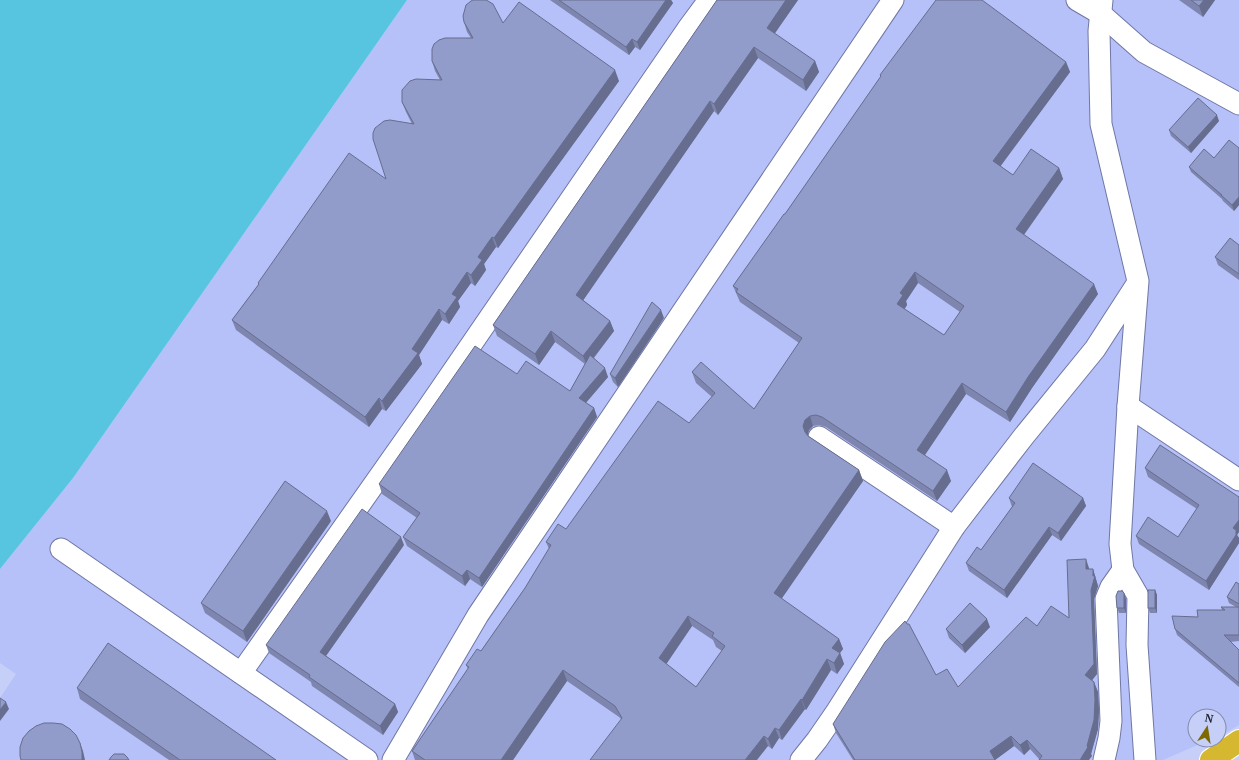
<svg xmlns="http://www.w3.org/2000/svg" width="1239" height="760" font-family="'PT Serif',serif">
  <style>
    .built { fill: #b6c1f9 }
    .water { fill: #57c5df }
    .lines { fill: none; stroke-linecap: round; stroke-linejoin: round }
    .minor-casing { stroke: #6f77a4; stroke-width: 23 }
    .highway-casing { stroke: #fff; stroke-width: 24 }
    .minor { stroke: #fff; stroke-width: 21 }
    .highway { stroke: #d6b830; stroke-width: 22 }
    .wall { fill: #7e86af; fill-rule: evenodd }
    .shaded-wall { fill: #666d8e }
    .building { fill: #929ccb; stroke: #666d8e; fill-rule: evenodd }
  </style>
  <rect width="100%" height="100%" fill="#c6cff7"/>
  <path class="built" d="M 407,0 L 1239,0 L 1239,725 L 1229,731 L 1219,736 L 1219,716 L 1195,716 L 1195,740 L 1209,740 L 1163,760 L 0,760 L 0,698 L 16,674 L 0,663 L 0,569 L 73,478 Z"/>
  <path class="water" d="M 0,0 L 407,0 L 73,478 L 0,569 Z"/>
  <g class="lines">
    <defs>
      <g id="minor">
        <path d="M 1077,0 L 1101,14 L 1144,52 L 1239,104"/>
        <path d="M 1102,0 L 1099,31 L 1101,124 L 1138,281 L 1128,406 L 1120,544 L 1123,570 L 1138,596 L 1137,645 L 1145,760"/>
        <path d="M 1128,406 L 1239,480"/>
        <path d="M 819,437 L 954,527"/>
        <path d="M 61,549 L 367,760"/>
        <path d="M 241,673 L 427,409 L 689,27 L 709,0"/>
        <path d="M 393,760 L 478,615 L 893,0"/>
        <path d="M 801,760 L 817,740 L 837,711 L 954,527 L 1024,436 L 1095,349 L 1137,284"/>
        <path d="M 1104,760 L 1109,738 L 1111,721 L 1106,599 L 1111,587 L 1123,570"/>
      </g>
      <path id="highway" d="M 1211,760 L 1239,741"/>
    </defs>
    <use href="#minor" class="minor-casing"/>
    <use href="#highway" class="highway-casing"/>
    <use href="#minor" class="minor"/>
    <use href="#highway" class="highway"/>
  </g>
  <g class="wall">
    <path d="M 550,0 L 671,0 L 673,3 L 640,50 L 635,47 L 629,55 Z"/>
    <path d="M 717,0 L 798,0 L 774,34 L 815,61 L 819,72 L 806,91 L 758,58 L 718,115 L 714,111 L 583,300 L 610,321 L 614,331 L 594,358 L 608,377 L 586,403 L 594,408 L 597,417 L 482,587 L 470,579 L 465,586 L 407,546 L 403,537 L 417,518 L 382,494 L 379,484 L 517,374 L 570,391 L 585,364 L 555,342 L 539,365 L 497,336 L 493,325 Z"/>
    <path d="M 1179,0 L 1215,0 L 1203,17 Z"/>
    <path d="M 464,22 L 503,23 L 619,81 L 498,248 L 496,247 L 484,264 L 486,270 L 475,286 L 471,283 L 458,301 L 460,307 L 449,324 L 442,320 L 419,355 L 422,364 L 386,411 L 382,409 L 369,427 L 236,330 L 232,320 L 258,285 L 258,283 L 386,179 L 412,124 L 406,112 L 402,102 L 440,80 L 435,71 L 432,61 L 471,38 L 467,32 Z"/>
    <path d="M 1066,62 L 1070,72 L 1000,166 L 1013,175 L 1059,168 L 1063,179 L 1024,235 L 1098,294 L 1032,388 L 1010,422 L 966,394 L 924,455 L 951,481 L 937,501 L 826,427 L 819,425 L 813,426 L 809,430 L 807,435 L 859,470 L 863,481 L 781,599 L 839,639 L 843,649 L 840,653 L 844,664 L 837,674 L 831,670 L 806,710 L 805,709 L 782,740 L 779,738 L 772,749 L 768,746 L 621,719 L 619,717 L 567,681 L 513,760 L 415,760 L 412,751 L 468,669 L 466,665 L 481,651 L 525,588 L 549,549 L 546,542 L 566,529 L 689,423 L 712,397 L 696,383 L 692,372 L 754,409 L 799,343 L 740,302 L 733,286 L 785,214 L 881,77 L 880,75 ZM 918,283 L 960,312 L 944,335 L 904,309 L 907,305 L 906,301 ZM 692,626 L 713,640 L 716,647 L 722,651 L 696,687 L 666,664 Z"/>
    <path d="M 1219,121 L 1191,153 L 1171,136 L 1169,130 Z"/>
    <path d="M 1239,148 L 1239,205 L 1234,211 L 1223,201 L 1222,199 L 1191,172 L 1189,167 Z"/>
    <path d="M 1239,245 L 1239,280 L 1218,265 L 1215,257 Z"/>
    <path d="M 664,318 L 618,387 L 613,382 L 610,374 Z"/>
    <path d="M 1145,468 L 1239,497 L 1239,532 L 1237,535 L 1239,538 L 1239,543 L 1209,590 L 1139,544 L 1136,536 L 1178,537 L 1197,509 L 1148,477 Z"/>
    <path d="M 1009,498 L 1083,498 L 1086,506 L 1061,541 L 1052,535 L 1007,598 L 969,571 L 966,563 L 981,550 L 1012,507 Z"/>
    <path d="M 331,521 L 247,642 L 205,613 L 201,603 Z"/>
    <path d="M 404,545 L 326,656 L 395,704 L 398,712 L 383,735 L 312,686 L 311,682 L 269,653 L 266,645 Z"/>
    <path d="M 1089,568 L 1089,569 L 1093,569 L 1098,586 L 1094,599 L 1097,674 L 1092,680 L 1094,682 L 1098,692 L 1099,710 L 1098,729 L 1091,754 L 1092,756 L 1040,760 L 1030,749 L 1024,755 L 1014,746 L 995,760 L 853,760 L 836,733 L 833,724 L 936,675 L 958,687 L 1037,626 L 1069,618 Z"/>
    <path d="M 1239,584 L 1239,641 L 1230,642 L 1239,650 L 1239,687 L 1177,635 L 1175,629 L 1222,610 L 1221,607 L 1236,607 L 1229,603 L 1227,597 Z"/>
    <path d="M 1155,590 L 1157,595 L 1157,613 L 1150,613 L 1148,608 Z"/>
    <path d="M 1126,599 L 1126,613 L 1119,613 L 1117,608 Z"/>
    <path d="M 990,627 L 965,653 L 949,638 L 946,629 Z"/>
    <path d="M 77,688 L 276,760 L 169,760 L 80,699 Z"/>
  </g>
  <g class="shaded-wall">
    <path d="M 666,0 L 671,0 L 673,3 L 640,50 L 637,42 Z"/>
    <path d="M 786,0 L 798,0 L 771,39 L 767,28 Z"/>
    <path d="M 1204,0 L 1215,0 L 1203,17 L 1199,6 Z"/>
    <path d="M 632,39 L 635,47 L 629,55 L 626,47 Z"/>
    <path d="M 754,47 L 758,58 L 718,115 L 714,104 Z"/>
    <path d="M 815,61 L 819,72 L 806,91 L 803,80 Z"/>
    <path d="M 1066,62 L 1070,72 L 997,171 L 993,161 Z"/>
    <path d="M 615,70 L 619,81 L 498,248 L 494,238 Z"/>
    <path d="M 710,101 L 714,111 L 580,305 L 576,295 Z"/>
    <path d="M 1217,115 L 1219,121 L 1191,153 L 1188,147 Z"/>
    <path d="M 1059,168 L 1063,179 L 1020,240 L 1016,229 Z"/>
    <path d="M 1239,197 L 1239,205 L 1234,211 L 1232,205 Z"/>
    <path d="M 492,237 L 496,247 L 484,264 L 486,270 L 475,286 L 471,275 L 478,257 Z"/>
    <path d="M 467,272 L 471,283 L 458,301 L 460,307 L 449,324 L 445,314 L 452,294 Z"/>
    <path d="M 915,272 L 918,283 L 906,301 L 907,305 L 901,315 L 897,304 L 900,293 Z"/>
    <path d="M 1094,284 L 1098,294 L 1032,388 L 1010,422 L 1006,412 L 1028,377 Z"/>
    <path d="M 439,309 L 442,320 L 419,355 L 422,364 L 386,411 L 382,401 L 412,349 Z"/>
    <path d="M 661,310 L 664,318 L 618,387 L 615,378 Z"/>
    <path d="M 610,321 L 614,331 L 587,366 L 583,356 Z"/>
    <path d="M 551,331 L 555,342 L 539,365 L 535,354 Z"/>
    <path d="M 605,368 L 608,377 L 582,407 L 579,398 Z"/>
    <path d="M 962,383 L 966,394 L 921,461 L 917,450 Z"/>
    <path d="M 379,398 L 382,409 L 369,427 L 365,417 Z"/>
    <path d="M 594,408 L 597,417 L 482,587 L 479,578 Z"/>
    <path d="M 810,416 L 813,426 L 809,430 L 807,437 L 805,432 L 803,426 L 805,420 Z"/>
    <path d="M 859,470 L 863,481 L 778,604 L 774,593 Z"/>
    <path d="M 947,470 L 951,481 L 937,501 L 933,491 Z"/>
    <path d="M 1083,498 L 1086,506 L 1061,541 L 1058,533 Z"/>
    <path d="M 327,511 L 331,521 L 247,642 L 243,631 Z"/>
    <path d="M 1239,520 L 1239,532 L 1237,535 L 1239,538 L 1239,543 L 1209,590 L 1206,581 L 1233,528 Z"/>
    <path d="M 1049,527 L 1052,535 L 1007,598 L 1004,590 Z"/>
    <path d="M 401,537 L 404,545 L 323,660 L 320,652 Z"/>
    <path d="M 1086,559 L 1089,568 L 1090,579 L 1086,569 Z"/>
    <path d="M 1093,569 L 1098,586 L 1094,599 L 1097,674 L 1089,684 L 1085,675 L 1091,590 L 1093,576 Z"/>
    <path d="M 467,570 L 470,579 L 465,586 L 462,576 Z"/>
    <path d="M 1155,590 L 1157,595 L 1157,613 L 1155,608 Z"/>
    <path d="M 1124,593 L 1126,599 L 1126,613 L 1124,608 Z"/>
    <path d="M 688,616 L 692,626 L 663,669 L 659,658 Z"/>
    <path d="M 987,619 L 990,627 L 965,653 L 962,645 Z"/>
    <path d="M 839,639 L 843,649 L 836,658 L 832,648 Z"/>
    <path d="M 840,653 L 844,664 L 837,674 L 834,663 Z"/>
    <path d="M 827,659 L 831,670 L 806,710 L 802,700 Z"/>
    <path d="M 563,670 L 567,681 L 513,760 L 501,760 Z"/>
    <path d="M 1094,682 L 1098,692 L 1099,710 L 1098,729 L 1091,754 L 1092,756 L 1089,760 L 1080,760 L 1087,746 Z"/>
    <path d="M 801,699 L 805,709 L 782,740 L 779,730 Z"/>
    <path d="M 6,702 L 9,709 L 0,721 L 0,710 Z"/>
    <path d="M 395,704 L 398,712 L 383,735 L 380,726 Z"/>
    <path d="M 775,728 L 779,738 L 772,749 L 768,739 Z"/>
    <path d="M 764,736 L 768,746 L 757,760 L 745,760 Z"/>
    <path d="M 1011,736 L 1014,746 L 995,760 L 990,751 Z"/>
    <path d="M 1027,740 L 1030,749 L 1024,755 L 1020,745 Z"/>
    <path d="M 80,743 L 83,751 L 85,760 L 82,760 Z"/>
  </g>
  <g class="building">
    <path d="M 473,0 L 486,0 L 488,1 L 493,4 L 503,23 L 519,2 L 615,70 L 494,238 L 492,237 L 478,257 L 482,260 L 471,275 L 467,272 L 452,294 L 457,297 L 445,314 L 439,309 L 412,349 L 418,353 L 382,401 L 379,398 L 365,417 L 232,320 L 259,284 L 258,283 L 349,153 L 386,179 L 373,139 L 373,133 L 375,128 L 384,121 L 390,120 L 414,124 L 402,102 L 402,90 L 410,81 L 416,79 L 442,80 L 432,61 L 432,49 L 434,44 L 439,40 L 445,38 L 473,38 L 464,22 L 463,16 L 466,5 L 471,1 Z"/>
    <path d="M 559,0 L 666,0 L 637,42 L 632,39 L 626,47 Z"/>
    <path d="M 717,0 L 786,0 L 767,28 L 815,61 L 803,80 L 754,47 L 714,104 L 710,101 L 576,295 L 610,321 L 583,356 L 551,331 L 535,354 L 493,325 Z"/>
    <path d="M 936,0 L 982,0 L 1066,62 L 993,161 L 1013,175 L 1031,149 L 1059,168 L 1016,229 L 1094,284 L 1028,377 L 1006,412 L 962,383 L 917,450 L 947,470 L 933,491 L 822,417 L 816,415 L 810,416 L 805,420 L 803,426 L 805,432 L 808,436 L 859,470 L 774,593 L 839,639 L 832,648 L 840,653 L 834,663 L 827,659 L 802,700 L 801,699 L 779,730 L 775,728 L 768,739 L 764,736 L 745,760 L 590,760 L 622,718 L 615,706 L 563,670 L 501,760 L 425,760 L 412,751 L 469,667 L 466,665 L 477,649 L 481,651 L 525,588 L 551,545 L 546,542 L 558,524 L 566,529 L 658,401 L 689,423 L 715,393 L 692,372 L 701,362 L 754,409 L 802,338 L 736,292 L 738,289 L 733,286 L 784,214 L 785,214 L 881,76 L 880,75 ZM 915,272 L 964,306 L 944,335 L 897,304 L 903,295 L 900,293 ZM 688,616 L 714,633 L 712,636 L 725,646 L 696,687 L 659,658 Z"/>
    <path d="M 1191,0 L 1204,0 L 1199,6 Z"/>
    <path d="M 1198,98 L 1217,115 L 1188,147 L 1169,130 Z"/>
    <path d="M 1229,140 L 1239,148 L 1239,197 L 1232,205 L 1221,195 L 1222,195 L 1189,167 L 1204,149 L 1214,158 Z"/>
    <path d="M 1230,238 L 1239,245 L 1239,274 L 1215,257 Z"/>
    <path d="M 652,302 L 661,310 L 615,378 L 610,374 Z"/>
    <path d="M 475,346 L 517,374 L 526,361 L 570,391 L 590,355 L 605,368 L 579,398 L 594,408 L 479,578 L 467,570 L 462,576 L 403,537 L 420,513 L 379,484 Z"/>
    <path d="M 1160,445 L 1239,497 L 1239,520 L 1233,528 L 1236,530 L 1236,535 L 1206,581 L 1136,536 L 1148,517 L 1178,537 L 1199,505 L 1145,468 Z"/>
    <path d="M 1033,463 L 1083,498 L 1058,533 L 1049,527 L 1004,590 L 966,563 L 977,547 L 981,550 L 1015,503 L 1009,498 Z"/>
    <path d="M 285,481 L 327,511 L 243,631 L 201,603 Z"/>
    <path d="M 362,509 L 401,537 L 320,652 L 395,704 L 380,726 L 309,677 L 310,675 L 266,645 Z"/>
    <path d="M 1086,559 L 1086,569 L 1093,569 L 1093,576 L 1095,576 L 1091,590 L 1094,664 L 1085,675 L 1094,682 L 1095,700 L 1094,720 L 1087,746 L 1088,747 L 1080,760 L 1039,760 L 1042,756 L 1027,740 L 1020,745 L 1011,736 L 990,751 L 995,760 L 855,760 L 833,724 L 885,642 L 905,621 L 907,624 L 909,624 L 936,675 L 947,669 L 958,687 L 1026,617 L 1037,626 L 1051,606 L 1069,618 L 1067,560 Z"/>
    <path d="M 1236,582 L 1239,584 L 1239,604 L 1227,597 Z"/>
    <rect x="1148" y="590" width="7" height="18"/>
    <path d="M 1118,591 L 1122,591 L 1124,593 L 1124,608 L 1117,608 L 1116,596 Z"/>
    <path d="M 970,603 L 987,619 L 962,645 L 946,629 Z"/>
    <path d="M 1221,607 L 1239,607 L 1239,635 L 1224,635 L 1239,650 L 1239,683 L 1175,629 L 1172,616 L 1198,617 L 1197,610 L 1225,610 Z"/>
    <path d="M 108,643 L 276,760 L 180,760 L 77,688 Z"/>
    <path d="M 0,698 L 6,702 L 0,710 Z"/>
    <path d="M 44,723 L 53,723 L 62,724 L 70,729 L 76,735 L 80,743 L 82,752 L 82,760 L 21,760 L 20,756 L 20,747 L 23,738 L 29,731 L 36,726 Z"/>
    <path d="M 114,754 L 124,754 L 127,757 L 129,760 L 109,760 L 111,757 Z"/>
  </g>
  <g transform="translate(1207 728) rotate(12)"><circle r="19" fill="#c6cff7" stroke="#848aaa"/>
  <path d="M0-3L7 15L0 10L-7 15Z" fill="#7e6900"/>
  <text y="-6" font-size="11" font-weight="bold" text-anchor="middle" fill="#202336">N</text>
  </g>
</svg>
